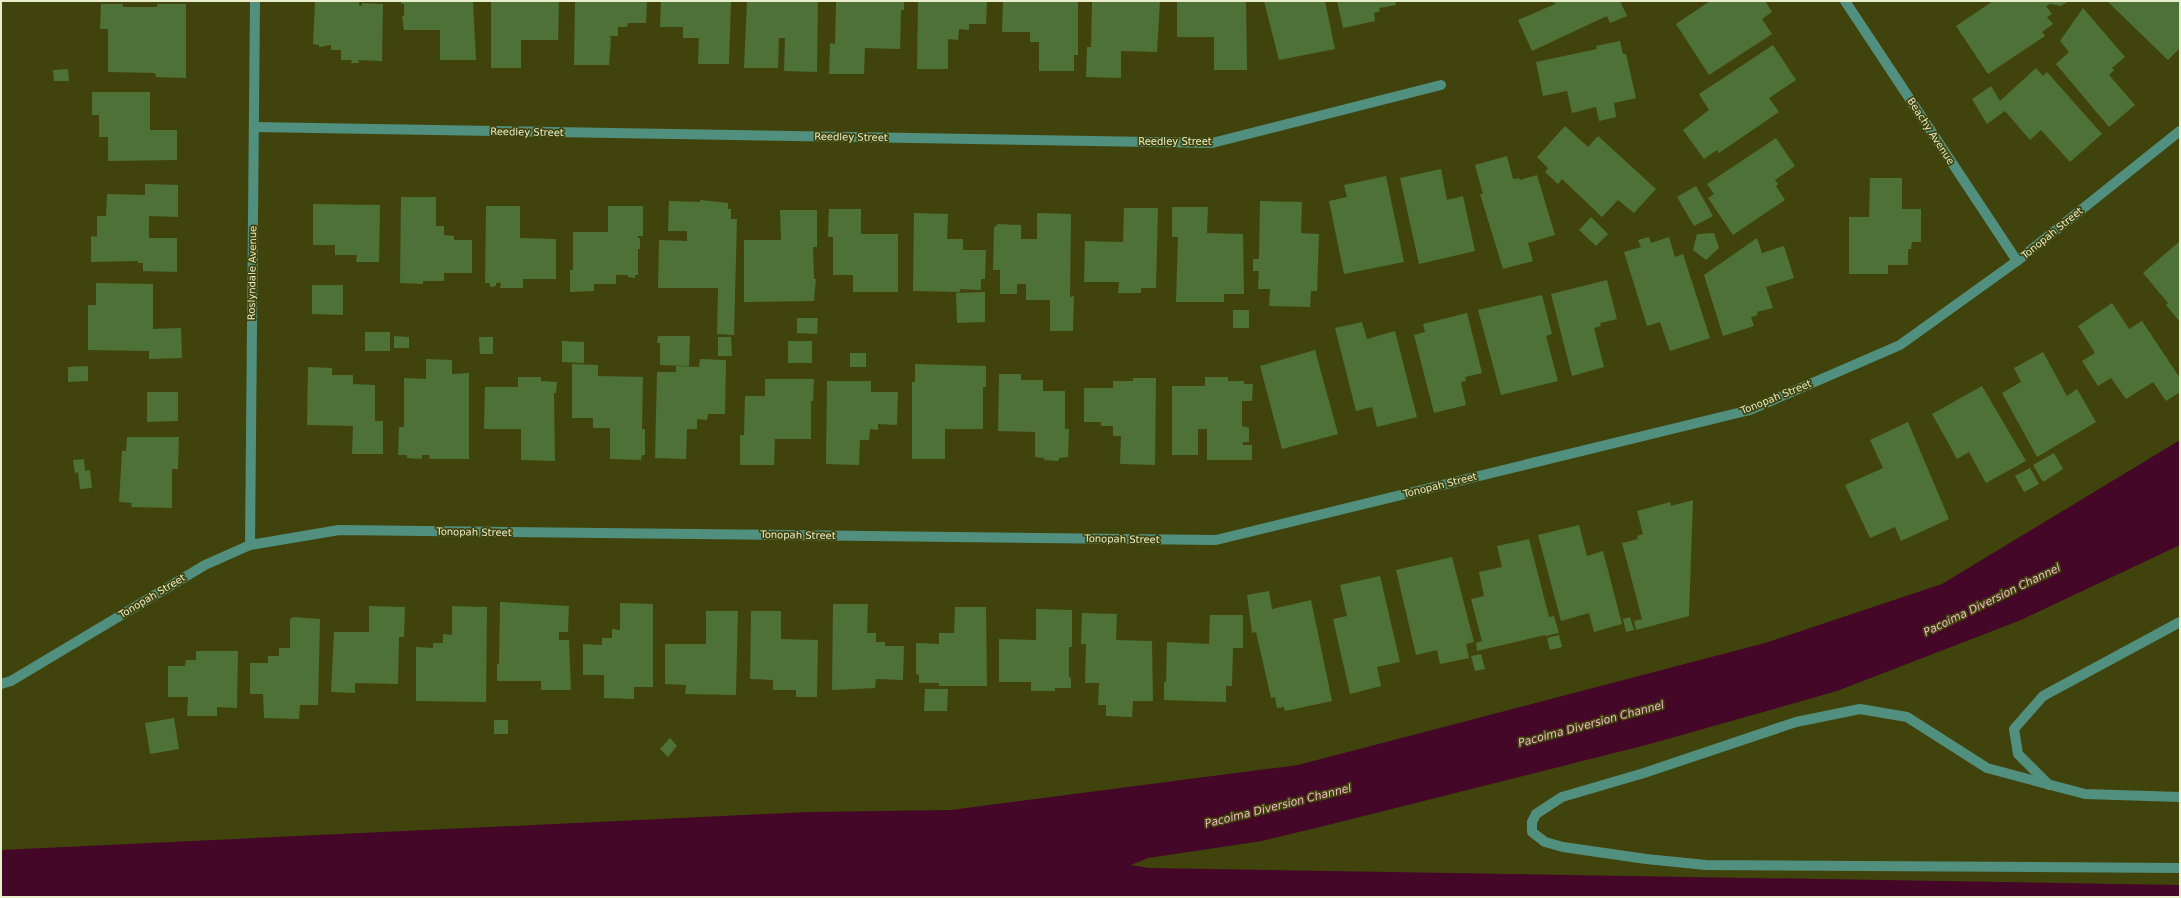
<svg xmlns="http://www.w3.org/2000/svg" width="2181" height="898" font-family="'DejaVu Sans',sans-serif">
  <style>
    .water { fill: #440727 }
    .building { fill: #4e7137 }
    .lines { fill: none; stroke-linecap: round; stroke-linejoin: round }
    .minor { stroke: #51907f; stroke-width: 10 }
    .labels { text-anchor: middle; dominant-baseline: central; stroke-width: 3.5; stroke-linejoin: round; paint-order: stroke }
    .street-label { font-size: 10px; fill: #e8edca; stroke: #40440c }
    .water-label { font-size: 11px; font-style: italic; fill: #f5b8d0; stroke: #40440c }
  </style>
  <rect width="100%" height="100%" fill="#40440c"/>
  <path class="water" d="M 2180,440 L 2180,545 L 2021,620 L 1837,691 L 1650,744 L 1332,824 L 1262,841 L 1148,858 L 1131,865 L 1149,868 L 2180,885 L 2180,897 L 1,897 L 1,850 L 808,812 L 951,810 L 1298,765 L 1765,643 L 1942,584 Z"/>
  <g class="building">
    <path d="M 315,1 L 359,1 L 359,5 L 362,6 L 362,3 L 383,4 L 382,61 L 358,60 L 359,63 L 351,63 L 352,60 L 341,60 L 341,50 L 331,50 L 331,45 L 319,47 L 319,45 L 313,44 Z"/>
    <path d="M 401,1 L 473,1 L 476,60 L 440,60 L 440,30 L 404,30 L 402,16 L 404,16 L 404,4 L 401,4 Z"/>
    <path d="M 491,1 L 559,1 L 558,40 L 521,40 L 521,68 L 491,68 Z"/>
    <path d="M 575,1 L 647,1 L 646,23 L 628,23 L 627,27 L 618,27 L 618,36 L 609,36 L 611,38 L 609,65 L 574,65 Z"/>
    <path d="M 661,1 L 731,1 L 729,64 L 698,64 L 699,38 L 683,38 L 683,27 L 660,27 Z"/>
    <path d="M 747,1 L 818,1 L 817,72 L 784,71 L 785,38 L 779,38 L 778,68 L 744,68 Z"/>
    <path d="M 836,1 L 904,1 L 904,10 L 901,10 L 900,49 L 865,48 L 864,74 L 829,74 L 830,43 L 835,44 Z"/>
    <path d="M 918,1 L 987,1 L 986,24 L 969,24 L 969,30 L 959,29 L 958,40 L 948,39 L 948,69 L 917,69 Z"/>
    <path d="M 1003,1 L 1078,1 L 1078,55 L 1074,55 L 1074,71 L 1039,71 L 1039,42 L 1030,42 L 1030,32 L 1002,32 Z"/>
    <path d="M 1092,1 L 1160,1 L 1157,52 L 1121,51 L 1121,78 L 1086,77 L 1087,47 L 1091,47 Z"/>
    <path d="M 1177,1 L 1246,1 L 1247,70 L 1214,70 L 1214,37 L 1177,37 Z"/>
    <path d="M 1264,1 L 1325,1 L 1335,49 L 1279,60 Z"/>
    <path d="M 1337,1 L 1395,1 L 1396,5 L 1379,8 L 1380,11 L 1374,13 L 1375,21 L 1343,28 Z"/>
    <path d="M 1553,1 L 1620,1 L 1627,16 L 1610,23 L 1607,16 L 1532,51 L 1518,20 L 1555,4 Z"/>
    <path d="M 1710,1 L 1765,1 L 1772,12 L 1762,19 L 1772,34 L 1709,75 L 1676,24 Z"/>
    <path d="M 1993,1 L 2069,1 L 2061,6 L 2050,4 L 2046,6 L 2052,14 L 2047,17 L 2053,24 L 2042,32 L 2045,36 L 1988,74 L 1956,26 Z"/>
    <path d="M 2107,1 L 2180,1 L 2180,48 L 2168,60 Z"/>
    <path d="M 101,4 L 123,4 L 123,7 L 157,7 L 157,4 L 186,4 L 186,78 L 156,77 L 155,73 L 108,72 L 108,29 L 100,29 Z"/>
    <path d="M 2083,8 L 2125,57 L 2112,68 L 2114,70 L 2109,75 L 2135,105 L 2109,127 L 2056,64 L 2069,52 L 2060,41 Z"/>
    <path d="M 1620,41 L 1623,54 L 1626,54 L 1636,98 L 1614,103 L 1616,117 L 1599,121 L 1596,107 L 1572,113 L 1567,91 L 1543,96 L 1536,62 L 1597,49 L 1596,46 Z"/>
    <path d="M 1773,45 L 1796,80 L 1769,98 L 1779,112 L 1719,153 L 1717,150 L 1704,159 L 1683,130 L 1709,110 L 1699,94 Z"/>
    <path d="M 2036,68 L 2043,76 L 2047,72 L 2102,134 L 2070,162 L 2041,130 L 2030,140 L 2005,111 L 1987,124 L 1972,99 L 1991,86 L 2000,101 Z"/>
    <path d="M 68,69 L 69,81 L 54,81 L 53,70 Z"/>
    <path d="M 92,92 L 150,92 L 150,130 L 177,130 L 177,160 L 108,161 L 108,137 L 99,137 L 99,115 L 92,115 Z"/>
    <path d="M 1565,126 L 1588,147 L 1598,136 L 1656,189 L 1634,213 L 1618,200 L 1602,217 L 1562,179 L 1558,184 L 1545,172 L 1548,168 L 1537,157 Z"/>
    <path d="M 1776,138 L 1795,166 L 1775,180 L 1778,184 L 1776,186 L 1785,200 L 1733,235 L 1708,198 L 1714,194 L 1707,184 Z"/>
    <path d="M 1507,156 L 1513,179 L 1519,178 L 1520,180 L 1537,175 L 1555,235 L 1528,243 L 1533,261 L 1503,269 L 1480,194 L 1483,194 L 1475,165 Z"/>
    <path d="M 1441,169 L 1447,200 L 1463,196 L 1475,251 L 1419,264 L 1400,178 Z"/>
    <path d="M 1386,176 L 1404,262 L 1344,274 L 1329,201 L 1347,197 L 1344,185 Z"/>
    <path d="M 1870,178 L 1902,178 L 1902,209 L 1921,209 L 1921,242 L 1912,242 L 1911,249 L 1908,249 L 1908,265 L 1888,265 L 1888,274 L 1849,274 L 1849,217 L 1869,217 Z"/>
    <path d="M 145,184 L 178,185 L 178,217 L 149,216 L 149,238 L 177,238 L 177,272 L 143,271 L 143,263 L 138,263 L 138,261 L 91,262 L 91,236 L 97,237 L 97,216 L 106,216 L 107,194 L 145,195 Z"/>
    <path d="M 1696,186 L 1713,216 L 1694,226 L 1677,197 Z"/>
    <path d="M 401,197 L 436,197 L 436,226 L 444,226 L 444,235 L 454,236 L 454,240 L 472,240 L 472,273 L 444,273 L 444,281 L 423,281 L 423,284 L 400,283 Z"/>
    <path d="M 700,200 L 728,203 L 728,209 L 731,209 L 731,219 L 737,219 L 734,335 L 717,334 L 718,288 L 658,288 L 659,240 L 687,241 L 687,231 L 668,231 L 669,201 L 700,202 Z"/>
    <path d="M 1260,201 L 1302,202 L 1301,233 L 1319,234 L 1317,291 L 1311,291 L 1310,307 L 1269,306 L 1270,289 L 1258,289 L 1259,271 L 1253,271 L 1253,259 L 1259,259 Z"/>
    <path d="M 313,204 L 380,205 L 379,262 L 356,262 L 357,255 L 335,255 L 335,245 L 313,245 Z"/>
    <path d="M 486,206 L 520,206 L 520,238 L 556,239 L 556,279 L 523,279 L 523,288 L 500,288 L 501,283 L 496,283 L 496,286 L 490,287 L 490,283 L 485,283 Z"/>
    <path d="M 608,206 L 643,206 L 643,236 L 638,236 L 638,238 L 640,238 L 640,249 L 638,249 L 638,275 L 635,275 L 635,278 L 628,277 L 628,275 L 616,275 L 616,284 L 594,284 L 594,291 L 570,292 L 570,270 L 573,270 L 573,232 L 608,232 Z"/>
    <path d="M 1172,207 L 1208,207 L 1207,233 L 1243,234 L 1244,294 L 1224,294 L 1224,302 L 1176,302 L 1178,237 L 1172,237 Z"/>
    <path d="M 1124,208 L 1158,208 L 1156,288 L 1141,288 L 1141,293 L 1118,293 L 1119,282 L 1084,282 L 1085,241 L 1123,242 Z"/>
    <path d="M 829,209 L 861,209 L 861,234 L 898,234 L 898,292 L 853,292 L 853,275 L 833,275 L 833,237 L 828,237 Z"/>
    <path d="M 780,210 L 817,210 L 817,247 L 813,247 L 814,279 L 816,279 L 814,301 L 744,302 L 744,240 L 781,240 Z"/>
    <path d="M 914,213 L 948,214 L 947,239 L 963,239 L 963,250 L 986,250 L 985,279 L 981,279 L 981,290 L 960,289 L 960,292 L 913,291 Z"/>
    <path d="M 1037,213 L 1071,214 L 1070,297 L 1074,296 L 1073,331 L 1050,331 L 1050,300 L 1026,300 L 1026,284 L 1017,284 L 1017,294 L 1000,294 L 1000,270 L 993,270 L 994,227 L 997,226 L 997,224 L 1021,225 L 1021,239 L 1037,239 Z"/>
    <path d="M 1591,217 L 1608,234 L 1596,246 L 1579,230 Z"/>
    <path d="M 1714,233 L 1719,248 L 1706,260 L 1693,250 L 1697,234 Z"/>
    <path d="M 1649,237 L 1651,243 L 1669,237 L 1675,257 L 1683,254 L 1710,338 L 1670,351 L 1660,322 L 1647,326 L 1624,252 L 1641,247 L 1638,240 Z"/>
    <path d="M 1757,238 L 1762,253 L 1784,246 L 1794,278 L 1766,287 L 1773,308 L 1757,312 L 1758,315 L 1751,317 L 1754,326 L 1723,336 L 1704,275 Z"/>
    <path d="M 2180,241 L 2180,322 L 2166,305 L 2168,303 L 2143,273 Z"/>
    <path d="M 1607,280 L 1617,319 L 1600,323 L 1601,326 L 1594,328 L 1604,367 L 1572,376 L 1551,294 Z"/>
    <path d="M 96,283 L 153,284 L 153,329 L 181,328 L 182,358 L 149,359 L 149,351 L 88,350 L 88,305 L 96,305 Z"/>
    <path d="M 312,285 L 343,285 L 343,315 L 312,314 Z"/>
    <path d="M 985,292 L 985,322 L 957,323 L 956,293 Z"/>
    <path d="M 1542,295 L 1552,334 L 1546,336 L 1558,381 L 1501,395 L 1478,310 Z"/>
    <path d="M 2112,303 L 2129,329 L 2142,321 L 2180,378 L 2180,392 L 2166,401 L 2153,382 L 2126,399 L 2111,378 L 2098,386 L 2082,361 L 2095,353 L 2078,326 Z"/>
    <rect x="1233" y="310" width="16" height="18"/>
    <path d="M 1467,313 L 1482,373 L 1465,377 L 1466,381 L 1461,382 L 1466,405 L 1434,413 L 1414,335 L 1425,332 L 1423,324 Z"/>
    <path d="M 797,318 L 818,318 L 817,334 L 797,333 Z"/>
    <path d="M 1362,322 L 1367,339 L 1395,331 L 1417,417 L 1377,427 L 1372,407 L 1356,411 L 1335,328 Z"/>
    <rect x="365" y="332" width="25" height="19"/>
    <path d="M 394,336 L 409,337 L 409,348 L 394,348 Z"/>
    <path d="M 658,336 L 690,336 L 689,366 L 660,365 L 660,343 L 657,343 Z"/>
    <path d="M 479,337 L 493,337 L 493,354 L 480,354 Z"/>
    <path d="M 718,337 L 731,337 L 732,356 L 718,356 Z"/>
    <path d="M 562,341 L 584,342 L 584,363 L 562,362 Z"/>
    <rect x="788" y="341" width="24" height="22"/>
    <path d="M 1315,350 L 1338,434 L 1282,449 L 1260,366 Z"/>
    <path d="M 2043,352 L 2067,396 L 2077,389 L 2096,422 L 2037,457 L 2002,393 L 2021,382 L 2014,368 Z"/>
    <rect x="850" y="353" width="16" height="14"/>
    <path d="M 426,359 L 452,360 L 452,374 L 469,373 L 469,459 L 430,459 L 429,455 L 422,455 L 422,459 L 407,458 L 407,455 L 398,455 L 399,427 L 404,427 L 404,378 L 426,379 Z"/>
    <path d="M 700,359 L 726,360 L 725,414 L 708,414 L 707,420 L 697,419 L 697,429 L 687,429 L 686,459 L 655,458 L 657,372 L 676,372 L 676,366 L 699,367 Z"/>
    <path d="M 572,364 L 598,365 L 598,376 L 643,377 L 642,429 L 645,429 L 645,455 L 642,455 L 641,460 L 610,459 L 610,428 L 593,428 L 593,418 L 572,418 Z"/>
    <path d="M 915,364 L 986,366 L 986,387 L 983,387 L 983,429 L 945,429 L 945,459 L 912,459 L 912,382 L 915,382 Z"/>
    <path d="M 88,366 L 88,381 L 68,382 L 68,367 Z"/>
    <path d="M 308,367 L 332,368 L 332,375 L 353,375 L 353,384 L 375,385 L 375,421 L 383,421 L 383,454 L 352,454 L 353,426 L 307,425 Z"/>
    <path d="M 999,374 L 1021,374 L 1021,380 L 1043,380 L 1043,391 L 1065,391 L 1065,429 L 1069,429 L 1068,457 L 1059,458 L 1059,461 L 1044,460 L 1044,458 L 1035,457 L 1035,432 L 998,431 Z"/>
    <path d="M 518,377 L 541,377 L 541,381 L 557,382 L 556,393 L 554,393 L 555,461 L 521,460 L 521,429 L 484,429 L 485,387 L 518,387 Z"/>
    <path d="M 1205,377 L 1228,377 L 1228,381 L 1244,381 L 1244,384 L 1253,384 L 1252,401 L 1242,401 L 1242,426 L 1249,428 L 1249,442 L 1243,442 L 1243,445 L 1252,445 L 1252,460 L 1207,460 L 1207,429 L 1198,429 L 1198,455 L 1172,455 L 1172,386 L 1205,386 Z"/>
    <path d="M 1133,378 L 1156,378 L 1155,465 L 1120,464 L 1121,436 L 1113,436 L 1113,426 L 1101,426 L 1101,422 L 1084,422 L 1084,388 L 1113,388 L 1113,381 L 1133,381 Z"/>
    <path d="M 765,379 L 814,379 L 813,401 L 811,401 L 811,439 L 775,439 L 774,465 L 740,465 L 740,435 L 744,435 L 745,396 L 765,396 Z"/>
    <path d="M 827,381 L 871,381 L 871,392 L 898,392 L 897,425 L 878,424 L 878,430 L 870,429 L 869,440 L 860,440 L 859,465 L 826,464 Z"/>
    <path d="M 1982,386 L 2026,461 L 1986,483 L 1969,452 L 1957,459 L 1932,414 Z"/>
    <path d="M 147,392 L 178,392 L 178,421 L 147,422 Z"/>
    <path d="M 1908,422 L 1949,519 L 1901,541 L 1895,527 L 1870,538 L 1845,485 L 1883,468 L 1870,440 Z"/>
    <path d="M 127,437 L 179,437 L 178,469 L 172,469 L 172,508 L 131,507 L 132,503 L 119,502 L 122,451 L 126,451 Z"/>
    <path d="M 2054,453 L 2063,469 L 2043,482 L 2033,465 Z"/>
    <path d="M 84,459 L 85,471 L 90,470 L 92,488 L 80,489 L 78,472 L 75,473 L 73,460 Z"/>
    <path d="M 2030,468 L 2039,484 L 2024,492 L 2015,476 Z"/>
    <path d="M 1693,500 L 1689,616 L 1636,630 L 1634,621 L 1642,619 L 1622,543 L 1638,539 L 1637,536 L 1643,534 L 1637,511 L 1670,502 L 1671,506 Z"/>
    <path d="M 1579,525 L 1587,556 L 1603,551 L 1622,624 L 1594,632 L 1589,613 L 1561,621 L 1538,535 Z"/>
    <path d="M 1529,539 L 1549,617 L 1554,616 L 1559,633 L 1545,636 L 1545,635 L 1477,651 L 1476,643 L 1482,641 L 1471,599 L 1484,596 L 1479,572 L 1502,567 L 1497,546 Z"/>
    <path d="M 1452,557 L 1474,642 L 1466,644 L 1469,658 L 1440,664 L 1437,650 L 1416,655 L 1396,570 Z"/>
    <path d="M 1380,576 L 1400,662 L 1377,667 L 1381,686 L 1350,694 L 1333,619 L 1347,616 L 1340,585 Z"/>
    <path d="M 1269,591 L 1272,609 L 1311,600 L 1332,701 L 1285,711 L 1284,707 L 1277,708 L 1275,697 L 1271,698 L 1256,632 L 1252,633 L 1247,595 Z"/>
    <path d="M 500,602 L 569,606 L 568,632 L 559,632 L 559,640 L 569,640 L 571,690 L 541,690 L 541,681 L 497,681 L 497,664 L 499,664 Z"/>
    <path d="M 620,603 L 653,604 L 653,687 L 634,687 L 634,699 L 604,698 L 604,675 L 583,675 L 583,644 L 602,645 L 602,638 L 612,638 L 612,629 L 620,630 Z"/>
    <path d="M 833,604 L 868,604 L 867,633 L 876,633 L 876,642 L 885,642 L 885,646 L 904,646 L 903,680 L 876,679 L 875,688 L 832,690 Z"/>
    <path d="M 369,606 L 405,607 L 404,637 L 399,637 L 398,684 L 355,683 L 355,693 L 331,692 L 334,632 L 369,632 Z"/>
    <path d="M 452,606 L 487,607 L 486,702 L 416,701 L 416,647 L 433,648 L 433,643 L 443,643 L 443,634 L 452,635 Z"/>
    <path d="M 955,607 L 986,607 L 987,686 L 939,686 L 939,683 L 919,683 L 919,675 L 916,674 L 916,643 L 939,644 L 939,633 L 954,633 Z"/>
    <path d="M 1036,609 L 1072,610 L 1072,647 L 1069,647 L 1069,677 L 1071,678 L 1071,688 L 1055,688 L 1055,691 L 1031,691 L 1031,682 L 999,682 L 999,639 L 1036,640 Z"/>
    <path d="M 706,611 L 738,611 L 736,695 L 685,694 L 686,685 L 665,684 L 665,644 L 706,644 Z"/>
    <path d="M 751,611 L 781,611 L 781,639 L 818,640 L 817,697 L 796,697 L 796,690 L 773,690 L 773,680 L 750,679 Z"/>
    <path d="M 1082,613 L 1117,614 L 1116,640 L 1152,641 L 1153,701 L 1133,701 L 1132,717 L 1106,716 L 1106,705 L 1098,705 L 1099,683 L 1085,683 L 1086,644 L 1081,644 Z"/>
    <path d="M 1210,615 L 1243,615 L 1243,648 L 1233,648 L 1232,686 L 1226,686 L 1226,702 L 1164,700 L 1164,682 L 1166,682 L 1167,642 L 1209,644 Z"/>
    <path d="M 294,617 L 320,619 L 318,705 L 300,705 L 299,719 L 264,718 L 263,694 L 250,694 L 250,663 L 268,663 L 268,656 L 279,656 L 279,648 L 290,648 L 290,619 Z"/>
    <path d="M 1630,617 L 1634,630 L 1626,632 L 1623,619 Z"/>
    <path d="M 1559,635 L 1562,647 L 1550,650 L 1547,638 Z"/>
    <path d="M 196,651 L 238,651 L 237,708 L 217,707 L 217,716 L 187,716 L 188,697 L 168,697 L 168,666 L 185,666 L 186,660 L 196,660 Z"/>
    <path d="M 1481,654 L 1485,669 L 1475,671 L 1471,656 Z"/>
    <path d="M 925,689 L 948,689 L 947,711 L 924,711 Z"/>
    <path d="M 174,718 L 179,749 L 150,754 L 145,723 Z"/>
    <rect x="494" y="720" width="14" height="14"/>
    <path d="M 670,738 L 677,746 L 668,757 L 660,749 Z"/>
  </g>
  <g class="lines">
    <g class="minor">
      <path d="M 1845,1 L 2017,261"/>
      <path d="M 254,127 L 1212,143 L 1441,85"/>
      <path d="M 250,545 L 255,1"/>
      <path d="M 1,684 L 11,681 L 205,565 L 250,545 L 339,530 L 1216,540 L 1750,410 L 1900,345 L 2017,261 L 2180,131"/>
      <path d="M 2049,785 L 2018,754 L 2014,729 L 2043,696 L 2180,622"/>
      <path d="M 2180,797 L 2085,794 L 2032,780 L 1987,768 L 1907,717 L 1860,709 L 1796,722 L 1644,773 L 1562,797 L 1536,814 L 1532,822 L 1532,832 L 1545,842 L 1563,847 L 1646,859 L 1706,865 L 2180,868"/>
    </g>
  </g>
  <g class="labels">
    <g class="street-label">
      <text transform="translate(1931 131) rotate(57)">Beachy Avenue</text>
      <text transform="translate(527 132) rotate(1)">Reedley Street</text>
      <text transform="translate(851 137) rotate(1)">Reedley Street</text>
      <text x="1175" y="141">Reedley Street</text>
      <text transform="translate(2052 233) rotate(-39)">Tonopah Street</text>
      <text transform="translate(252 273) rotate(-89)">Roslyndale Avenue</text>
      <text transform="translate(1776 397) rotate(-22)">Tonopah Street</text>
      <text transform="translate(1440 485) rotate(-14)">Tonopah Street</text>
      <text transform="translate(474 532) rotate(1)">Tonopah Street</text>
      <text transform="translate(798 535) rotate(1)">Tonopah Street</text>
      <text transform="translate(1122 539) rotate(1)">Tonopah Street</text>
      <text transform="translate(152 596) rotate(-31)">Tonopah Street</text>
    </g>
    <g class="water-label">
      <text transform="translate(1992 600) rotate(-26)">Pacoima Diversion Channel</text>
      <text transform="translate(1591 724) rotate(-15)">Pacoima Diversion Channel</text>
      <text transform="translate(1278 806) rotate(-14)">Pacoima Diversion Channel</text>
    </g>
  </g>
  <rect width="2181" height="898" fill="none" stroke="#e8edca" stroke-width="4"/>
</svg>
